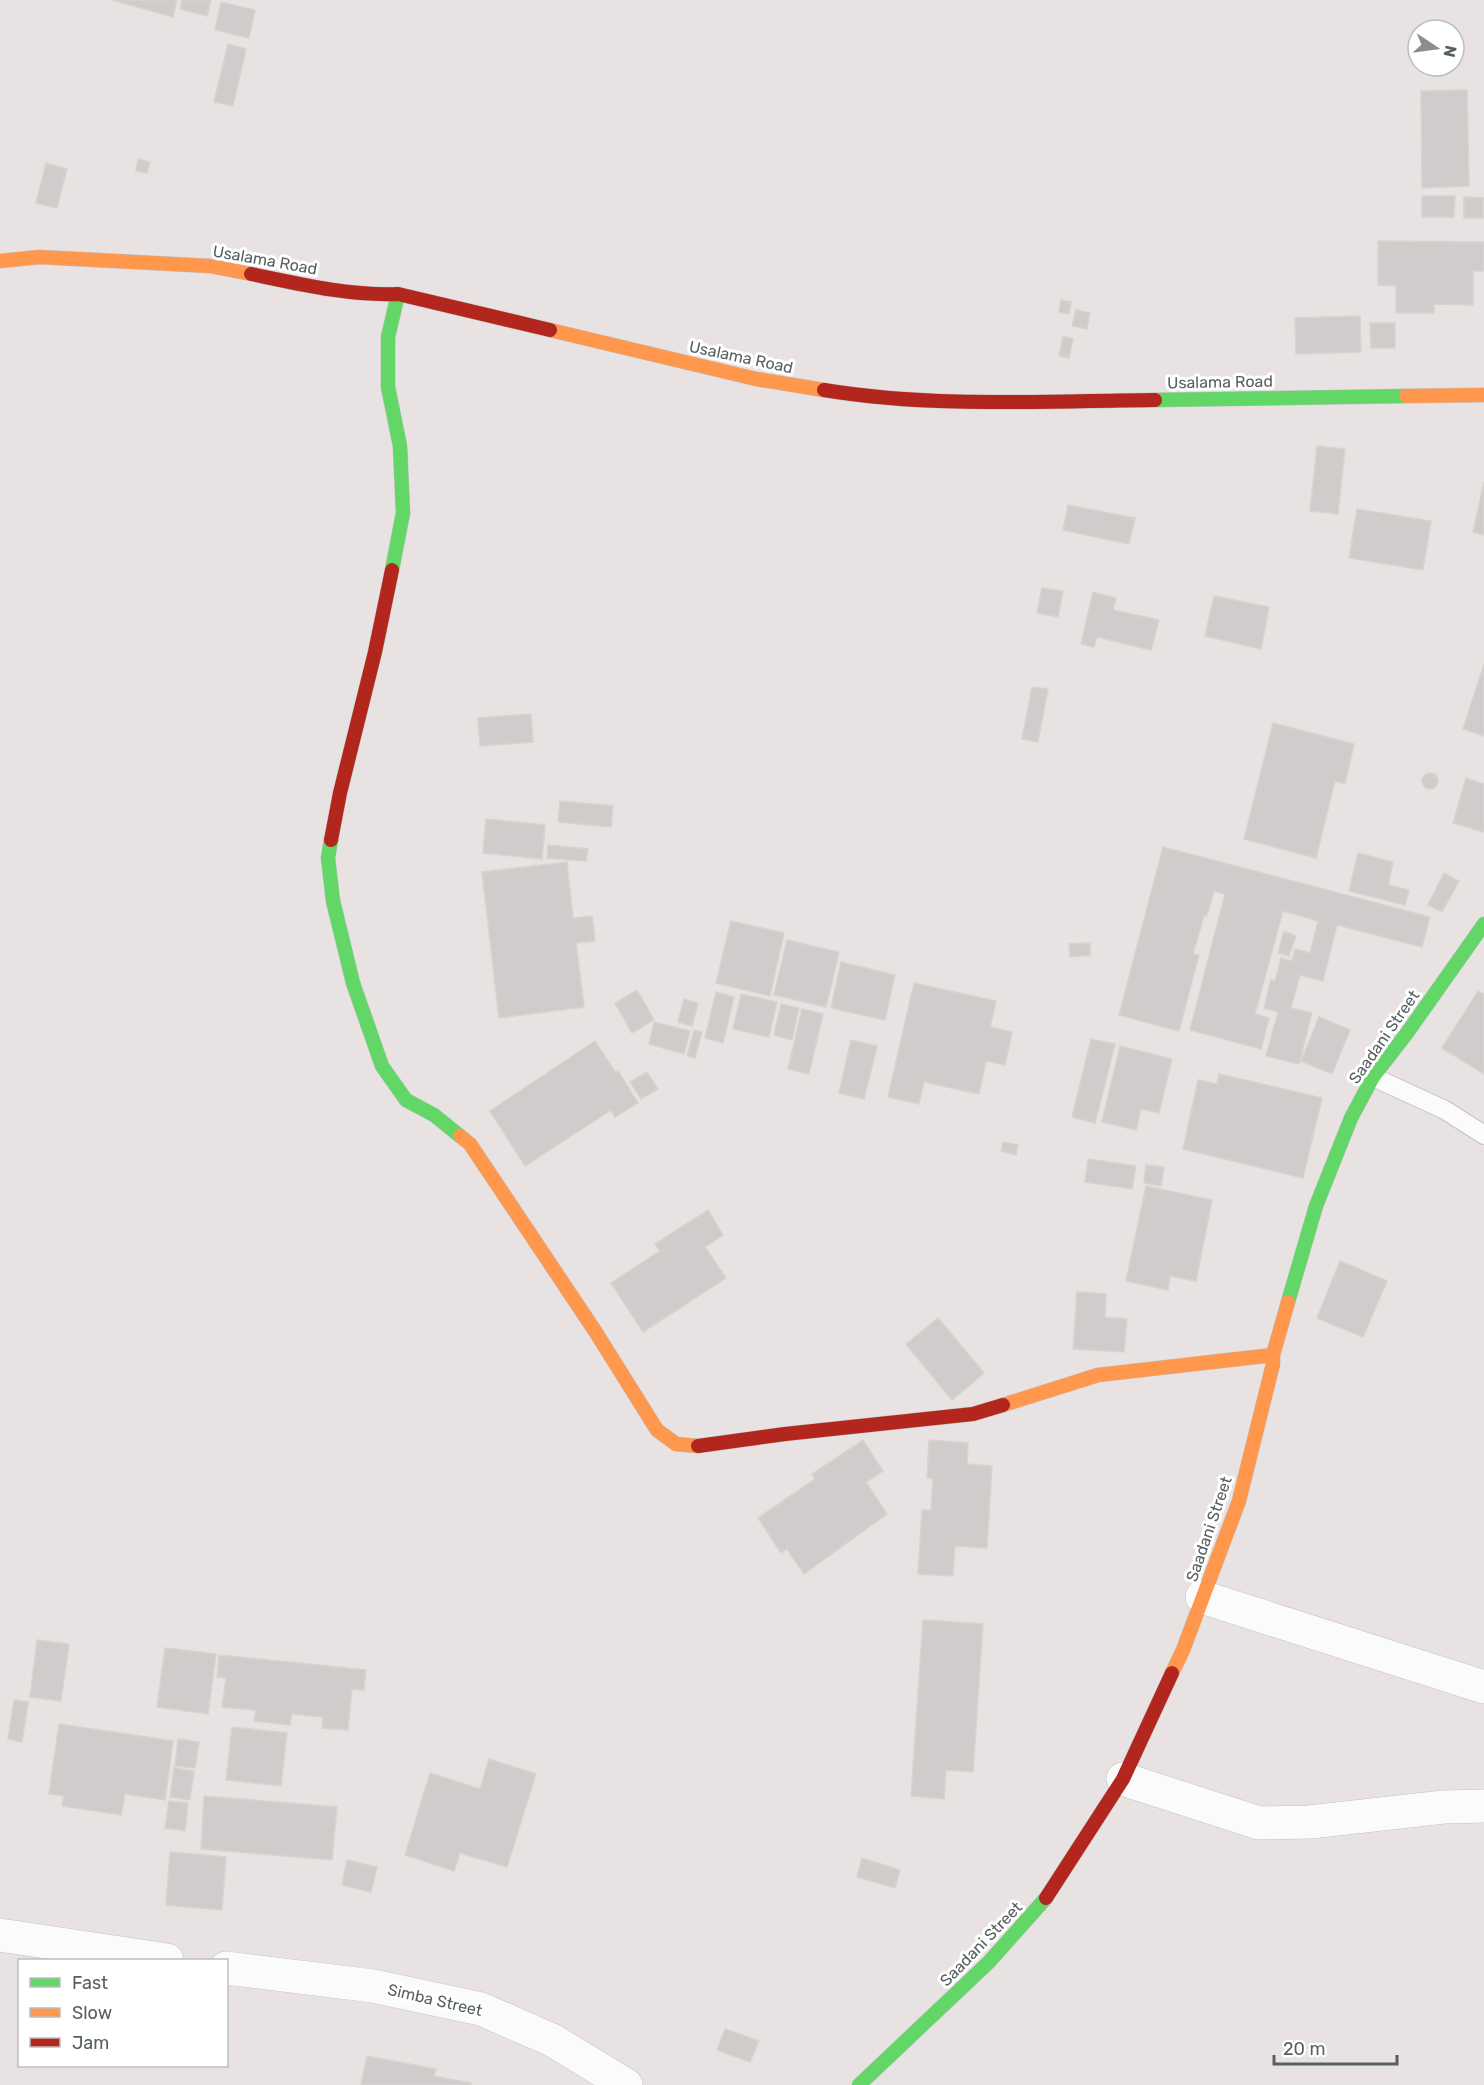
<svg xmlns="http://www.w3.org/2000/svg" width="1484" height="2085" font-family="Rubik,sans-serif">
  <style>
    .building { fill: #d0cccc; stroke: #d8d2d1; stroke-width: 1.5 }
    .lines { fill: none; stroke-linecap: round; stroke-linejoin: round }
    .lane-casing { stroke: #c2c3c3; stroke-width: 20 }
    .street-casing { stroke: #c2c3c3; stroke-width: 34 }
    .fast-casing { stroke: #c2c3c3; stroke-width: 15 }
    .slow-casing { stroke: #c2c3c3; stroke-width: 15 }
    .jam-casing { stroke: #c2c3c3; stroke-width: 15 }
    .lane { stroke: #fcfbfb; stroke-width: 18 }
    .street { stroke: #fcfbfb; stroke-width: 33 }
    .fast { stroke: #63d668; stroke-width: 14 }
    .slow { stroke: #ff974d; stroke-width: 14 }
    .jam { stroke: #b3261e; stroke-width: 14 }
    .labels { text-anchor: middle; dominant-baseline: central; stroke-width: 6; stroke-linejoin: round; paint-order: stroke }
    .street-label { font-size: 16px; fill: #576061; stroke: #fff }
  </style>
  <rect width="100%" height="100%" fill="#e8e3e2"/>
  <g class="building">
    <path d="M 112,0 L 177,0 L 173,17 Z"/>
    <path d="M 182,0 L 211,0 L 207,16 L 180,9 Z"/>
    <path d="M 221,2 L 255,10 L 249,38 L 215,30 Z"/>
    <path d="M 228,44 L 246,49 L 233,106 L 214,102 Z"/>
    <path d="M 1467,90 L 1469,186 L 1422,188 L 1421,91 Z"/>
    <path d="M 138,159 L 150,162 L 147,173 L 136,171 Z"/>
    <path d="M 46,163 L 67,169 L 57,208 L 36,203 Z"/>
    <path d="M 1422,196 L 1455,196 L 1454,217 L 1422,217 Z"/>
    <path d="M 1464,197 L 1483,198 L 1483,218 L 1464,218 Z"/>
    <path d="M 1378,241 L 1484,242 L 1484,271 L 1473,271 L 1473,305 L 1434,304 L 1434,313 L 1396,313 L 1396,286 L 1378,285 Z"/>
    <path d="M 1061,300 L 1071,302 L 1069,314 L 1059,312 Z"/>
    <path d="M 1076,310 L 1090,313 L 1087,329 L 1072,326 Z"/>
    <path d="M 1360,316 L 1361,352 L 1296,354 L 1295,318 Z"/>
    <path d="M 1370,323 L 1395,323 L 1395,348 L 1371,348 Z"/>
    <path d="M 1063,336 L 1073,339 L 1069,358 L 1059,356 Z"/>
    <path d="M 1317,446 L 1345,449 L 1338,514 L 1310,511 Z"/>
    <path d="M 1484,482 L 1484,535 L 1473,532 Z"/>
    <path d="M 1068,505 L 1135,518 L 1129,544 L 1063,530 Z"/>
    <path d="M 1357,509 L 1431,521 L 1423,570 L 1349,558 Z"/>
    <path d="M 1042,588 L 1063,591 L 1058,617 L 1037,613 Z"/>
    <path d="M 1093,592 L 1116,598 L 1113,610 L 1159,620 L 1151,650 L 1097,637 L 1094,647 L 1081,644 Z"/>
    <path d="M 1214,596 L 1269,607 L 1261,649 L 1205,636 Z"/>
    <path d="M 1484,664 L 1484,736 L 1463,729 Z"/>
    <path d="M 1032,687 L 1048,689 L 1038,742 L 1022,739 Z"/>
    <path d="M 531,714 L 533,742 L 480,746 L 478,718 Z"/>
    <path d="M 1273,723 L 1354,744 L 1345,784 L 1335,781 L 1316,858 L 1244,839 Z"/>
    <circle cx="1430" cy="781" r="8"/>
    <path d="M 1466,778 L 1484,784 L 1484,832 L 1453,823 Z"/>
    <path d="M 560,801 L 613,806 L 611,827 L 558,822 Z"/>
    <path d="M 486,819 L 545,825 L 542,859 L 483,853 Z"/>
    <path d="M 548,845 L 588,849 L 586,861 L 547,858 Z"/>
    <path d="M 1163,847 L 1430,917 L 1422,947 L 1337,925 L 1323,981 L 1300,975 L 1291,1008 L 1312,1013 L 1299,1064 L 1266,1056 L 1278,1012 L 1264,1008 L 1271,980 L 1275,981 L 1281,958 L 1292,961 L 1295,949 L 1310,953 L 1318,921 L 1283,911 L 1255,1014 L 1269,1018 L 1261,1049 L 1190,1030 L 1225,894 L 1214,891 L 1207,916 L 1204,916 L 1193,954 L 1199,955 L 1179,1031 L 1119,1015 Z"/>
    <path d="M 1358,853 L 1393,862 L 1388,885 L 1409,890 L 1405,905 L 1349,891 Z"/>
    <path d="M 567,862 L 573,918 L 592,916 L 595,941 L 576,943 L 584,1007 L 499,1018 L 482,872 Z"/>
    <path d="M 1444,873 L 1459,881 L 1442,912 L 1428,905 Z"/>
    <path d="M 731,921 L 784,933 L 770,996 L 716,983 Z"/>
    <path d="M 1284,931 L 1296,936 L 1289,956 L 1278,953 Z"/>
    <path d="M 787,940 L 839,952 L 826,1007 L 774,995 Z"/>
    <path d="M 1090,943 L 1090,955 L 1070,957 L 1069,944 Z"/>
    <path d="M 841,962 L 895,975 L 885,1020 L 831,1008 Z"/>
    <path d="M 914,983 L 996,1001 L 990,1027 L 1012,1032 L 1005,1065 L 986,1061 L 979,1094 L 924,1082 L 919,1104 L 888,1097 Z"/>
    <path d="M 637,990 L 654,1020 L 632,1033 L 615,1003 Z"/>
    <path d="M 1478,991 L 1484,994 L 1484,1074 L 1442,1048 Z"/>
    <path d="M 716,992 L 734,997 L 723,1043 L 705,1038 Z"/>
    <path d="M 741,994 L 777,1002 L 769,1037 L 733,1029 Z"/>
    <path d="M 684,999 L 698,1003 L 692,1026 L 678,1022 Z"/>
    <path d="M 781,1004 L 799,1008 L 792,1040 L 774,1035 Z"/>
    <path d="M 802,1009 L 823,1014 L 809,1074 L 788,1069 Z"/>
    <path d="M 1319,1017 L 1350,1030 L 1332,1074 L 1301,1061 Z"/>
    <path d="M 654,1022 L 690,1031 L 684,1054 L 649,1044 Z"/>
    <path d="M 694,1030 L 702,1032 L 695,1058 L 687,1056 Z"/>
    <path d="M 1091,1039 L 1115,1044 L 1095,1123 L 1072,1117 Z"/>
    <path d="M 851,1040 L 877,1046 L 864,1099 L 839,1093 Z"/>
    <path d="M 595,1041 L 616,1073 L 618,1071 L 638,1103 L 615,1117 L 611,1110 L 525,1166 L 490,1111 Z"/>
    <path d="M 1120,1046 L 1172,1059 L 1159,1113 L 1141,1109 L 1136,1130 L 1102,1122 Z"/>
    <path d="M 647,1072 L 658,1089 L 641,1099 L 630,1082 Z"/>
    <path d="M 1219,1074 L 1322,1098 L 1303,1178 L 1183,1149 L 1198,1080 L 1217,1084 Z"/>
    <path d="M 1003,1142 L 1018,1145 L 1016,1155 L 1001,1151 Z"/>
    <path d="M 1088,1159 L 1136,1166 L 1132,1189 L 1085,1182 Z"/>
    <path d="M 1146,1165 L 1164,1167 L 1161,1186 L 1144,1183 Z"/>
    <path d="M 1146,1186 L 1212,1200 L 1196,1281 L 1170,1276 L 1168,1290 L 1126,1281 Z"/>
    <path d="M 708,1210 L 723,1235 L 705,1247 L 726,1278 L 643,1332 L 611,1283 L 660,1251 L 655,1244 Z"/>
    <path d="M 1340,1261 L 1387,1281 L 1363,1337 L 1317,1318 Z"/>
    <path d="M 1077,1292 L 1106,1294 L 1105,1317 L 1127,1319 L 1124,1352 L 1073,1349 Z"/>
    <path d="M 938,1318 L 984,1373 L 952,1400 L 906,1344 Z"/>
    <path d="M 863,1440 L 883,1471 L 866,1482 L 887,1514 L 804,1574 L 787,1549 L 781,1553 L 758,1518 L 815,1479 L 812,1474 Z"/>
    <path d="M 929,1440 L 968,1443 L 967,1464 L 992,1466 L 987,1548 L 955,1546 L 953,1576 L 918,1574 L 922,1510 L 931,1510 L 933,1478 L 927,1478 Z"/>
    <path d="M 923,1620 L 983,1624 L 973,1772 L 946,1770 L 944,1799 L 911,1796 Z"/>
    <path d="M 37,1640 L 69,1644 L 61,1701 L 30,1697 Z"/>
    <path d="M 165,1648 L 216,1654 L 208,1714 L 157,1707 Z"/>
    <path d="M 219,1655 L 366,1670 L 364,1690 L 352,1689 L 348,1730 L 322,1728 L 323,1717 L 292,1714 L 290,1725 L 254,1721 L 256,1710 L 222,1707 L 226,1678 L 217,1677 Z"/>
    <path d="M 14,1700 L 28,1702 L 22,1742 L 8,1739 Z"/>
    <path d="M 59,1724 L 173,1741 L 165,1800 L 125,1794 L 121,1815 L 62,1806 L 64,1796 L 49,1794 Z"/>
    <path d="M 232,1727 L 287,1733 L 281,1786 L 226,1780 Z"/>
    <path d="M 178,1739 L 199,1742 L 195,1768 L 175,1766 Z"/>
    <path d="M 489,1759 L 536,1774 L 507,1867 L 460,1853 L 454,1871 L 405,1855 L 430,1773 L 480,1789 Z"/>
    <path d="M 174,1768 L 194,1771 L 190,1800 L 170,1797 Z"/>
    <path d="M 204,1796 L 337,1807 L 332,1860 L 201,1849 Z"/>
    <path d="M 169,1801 L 188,1803 L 185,1831 L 165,1828 Z"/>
    <path d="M 170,1852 L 226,1857 L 222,1910 L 166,1905 Z"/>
    <path d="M 862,1858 L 900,1870 L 895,1888 L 857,1877 Z"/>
    <path d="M 347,1860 L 377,1867 L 371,1892 L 342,1885 Z"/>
    <path d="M 725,2029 L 759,2041 L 750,2062 L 717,2050 Z"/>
    <path d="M 367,2056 L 436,2069 L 434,2076 L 471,2083 L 471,2085 L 361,2085 Z"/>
  </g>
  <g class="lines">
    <defs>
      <path id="lane" d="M 1373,1077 L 1445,1110 L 1484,1135"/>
      <g id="street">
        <path d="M 1202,1597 L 1484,1687"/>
        <path d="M 1123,1779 L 1259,1823 L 1310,1822 L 1444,1807 L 1484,1806"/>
        <path d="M 0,1935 L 167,1960"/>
        <path d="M 226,1968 L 373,1986 L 481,2009 L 552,2040 L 626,2085"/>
      </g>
      <g id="fast">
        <path d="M 1155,400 L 1406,396"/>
        <path d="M 392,570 L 403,513 L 400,446 L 388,387 L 388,337 L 398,294"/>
        <path d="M 331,840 L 328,858 L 333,901 L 353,983 L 382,1066 L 406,1100 L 434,1115 L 460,1136"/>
        <path d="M 1288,1302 L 1316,1206 L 1351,1118 L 1373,1077 L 1407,1033 L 1484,924"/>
        <path d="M 859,2085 L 989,1962 L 1046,1898"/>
      </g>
      <g id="slow">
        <path d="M 0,261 L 39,257 L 210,266 L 251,274"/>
        <path d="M 550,330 L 756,379 L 824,390"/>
        <path d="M 1406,396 L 1484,395"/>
        <path d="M 460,1136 L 470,1144 L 595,1331 L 657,1430 L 676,1444 L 698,1446"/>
        <path d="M 1003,1405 L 1098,1375 L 1273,1355"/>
        <path d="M 1172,1673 L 1183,1650 L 1239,1501 L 1273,1364 L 1273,1355 L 1288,1302"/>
      </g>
      <g id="jam">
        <path d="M 251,274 C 299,284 349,296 398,294 L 550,330"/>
        <path d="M 824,390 C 933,408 1045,401 1155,400"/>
        <path d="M 331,840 L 340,793 L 375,652 L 392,570"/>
        <path d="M 698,1446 L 785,1434 L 973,1414 L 1003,1405"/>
        <path d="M 1046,1898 L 1123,1779 L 1172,1673"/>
      </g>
    </defs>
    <use href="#lane" class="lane-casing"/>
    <use href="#street" class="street-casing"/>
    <use href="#fast" class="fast-casing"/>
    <use href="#slow" class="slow-casing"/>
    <use href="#jam" class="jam-casing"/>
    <use href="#lane" class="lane"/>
    <use href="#street" class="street"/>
    <use href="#fast" class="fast"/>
    <use href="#slow" class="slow"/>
    <use href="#jam" class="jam"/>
  </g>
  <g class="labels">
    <g class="street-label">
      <text transform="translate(265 260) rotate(10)">Usalama Road</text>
      <text transform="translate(741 357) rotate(12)">Usalama Road</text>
      <text transform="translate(1220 382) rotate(-1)">Usalama Road</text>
      <text transform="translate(1384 1037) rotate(-55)">Saadani Street</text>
      <text transform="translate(1209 1529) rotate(-71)">Saadani Street</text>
      <text transform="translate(981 1944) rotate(-46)">Saadani Street</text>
      <text transform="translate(435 2000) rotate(13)">Simba Street</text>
    </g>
  </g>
  <rect x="18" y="1959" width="210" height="108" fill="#ffffff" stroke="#bcbfc0" stroke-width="1.5"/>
  <rect x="30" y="1978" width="30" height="9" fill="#63d668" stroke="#bcbfc0" stroke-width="1.5"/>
  <text x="72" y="1989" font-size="18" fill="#576061">Fast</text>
  <rect x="30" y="2008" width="30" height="9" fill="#ff974d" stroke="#bcbfc0" stroke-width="1.5"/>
  <text x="72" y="2019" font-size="18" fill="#576061">Slow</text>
  <rect x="30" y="2038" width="30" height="9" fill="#b3261e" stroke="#bcbfc0" stroke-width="1.5"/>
  <text x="72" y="2049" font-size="18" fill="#576061">Jam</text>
  <g transform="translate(1436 48) rotate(103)"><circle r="28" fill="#ffffff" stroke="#bcbfc0" stroke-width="1.5"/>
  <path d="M0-4.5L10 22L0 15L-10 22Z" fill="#8a8e8e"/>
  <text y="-9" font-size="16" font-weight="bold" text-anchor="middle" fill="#576061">N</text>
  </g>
  <path d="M1274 2055v9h123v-9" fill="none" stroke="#576061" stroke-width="3"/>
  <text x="1283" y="2055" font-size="18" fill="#576061" stroke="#ffffff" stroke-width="4.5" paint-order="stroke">20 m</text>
</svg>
